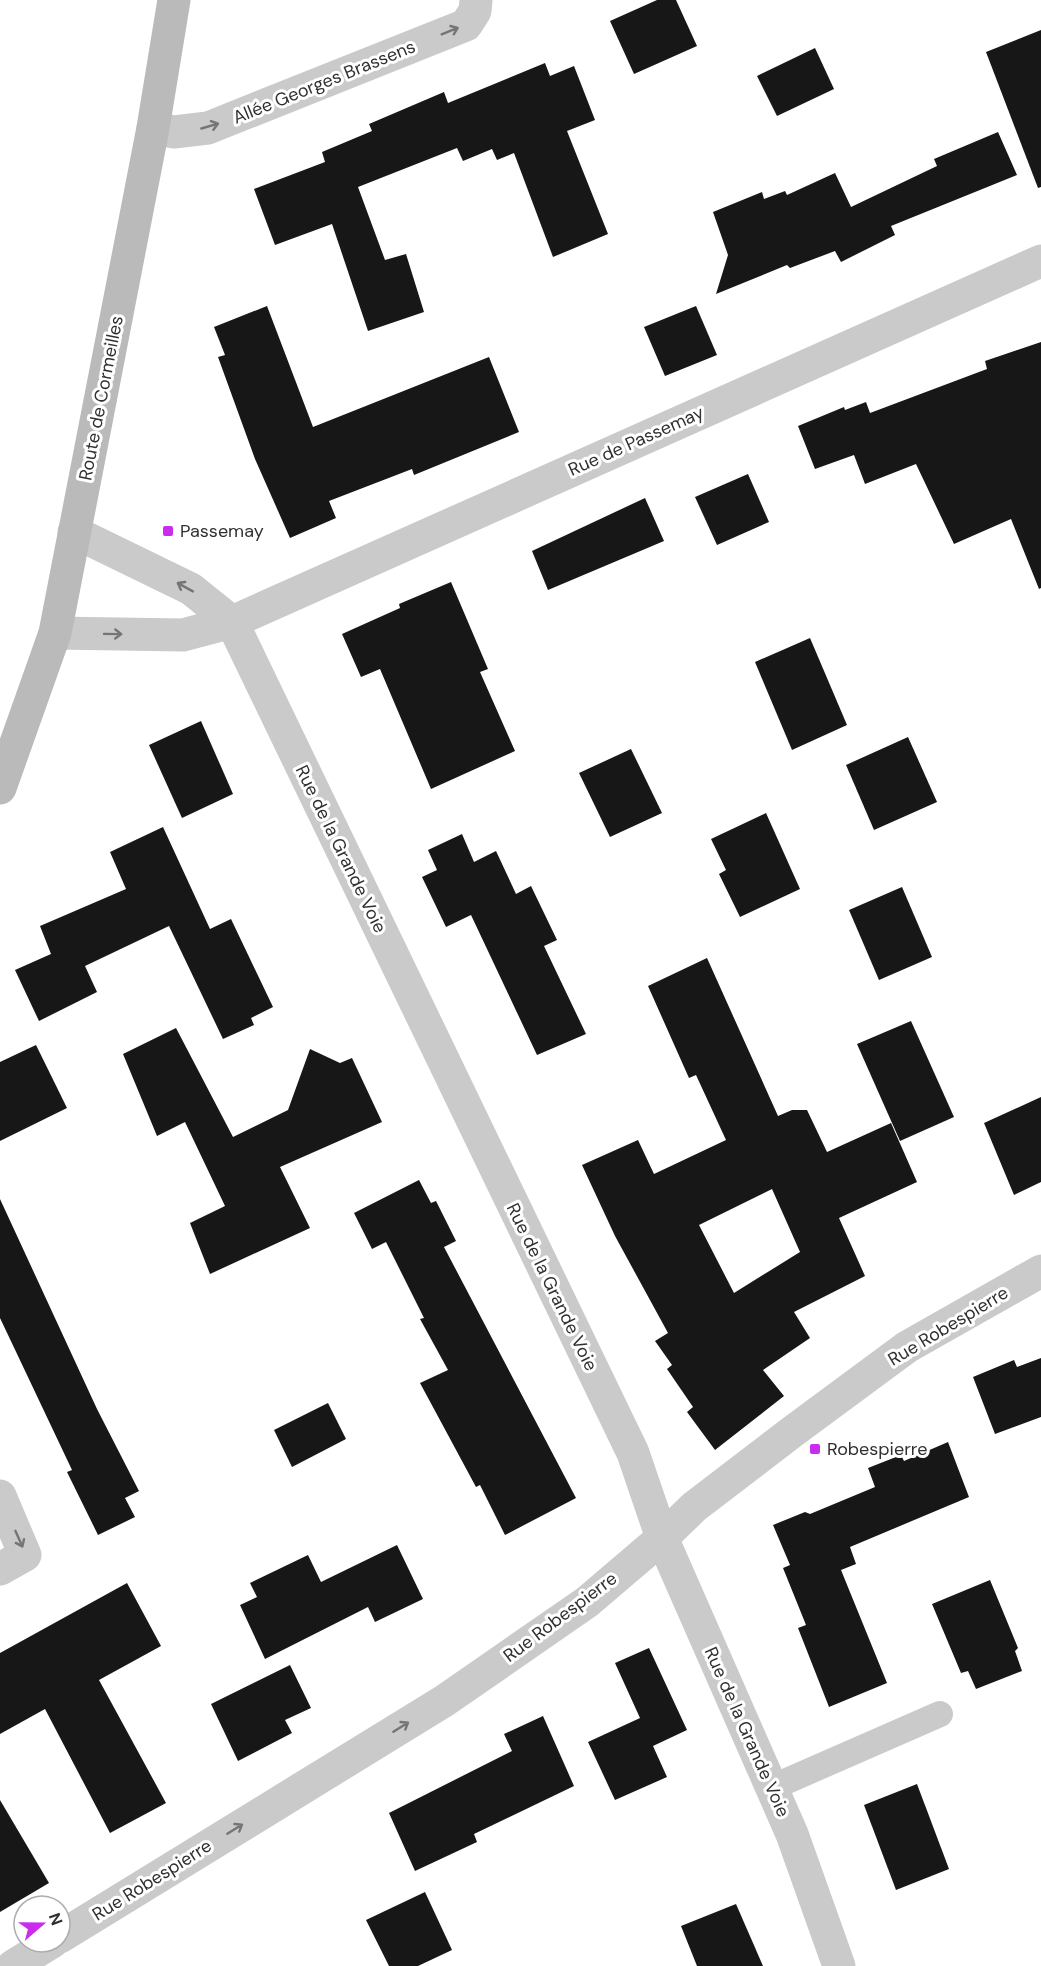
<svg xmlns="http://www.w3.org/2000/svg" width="1041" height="1966" font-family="'DM Sans',sans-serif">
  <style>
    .building { fill: #171717; fill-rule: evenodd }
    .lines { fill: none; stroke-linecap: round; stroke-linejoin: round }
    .service { stroke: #cacaca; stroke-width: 26 }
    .minor { stroke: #cacaca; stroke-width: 33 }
    .secondary { stroke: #bababa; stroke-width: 33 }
    .oneway { stroke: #757575 }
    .poi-dot { fill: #ca2ced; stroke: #fff; stroke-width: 2 }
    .labels { text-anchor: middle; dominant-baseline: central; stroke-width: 6; stroke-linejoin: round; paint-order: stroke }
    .street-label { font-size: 18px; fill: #303030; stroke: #fff }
    .poi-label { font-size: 18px; fill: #303030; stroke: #fff; text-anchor: start }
  </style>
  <rect width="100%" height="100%" fill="#fff"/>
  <g class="building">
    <path d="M 657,0 L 676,0 L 697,46 L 634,74 L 610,21 Z"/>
    <path d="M 1041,30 L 1041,187 L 1038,188 L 986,52 Z"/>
    <path d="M 815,48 L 834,89 L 777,116 L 757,76 Z"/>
    <path d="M 545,63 L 550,76 L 574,66 L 595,120 L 567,131 L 608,234 L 553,257 L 514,153 L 497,160 L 492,149 L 463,161 L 457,148 L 358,187 L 385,260 L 406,254 L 424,312 L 368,331 L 332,224 L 275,245 L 254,189 L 325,162 L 322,152 L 372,131 L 369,124 L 444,92 L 448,103 Z"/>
    <path d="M 998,132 L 1017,175 L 891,226 L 895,235 L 841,262 L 835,251 L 790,268 L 787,265 L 716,294 L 728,255 L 713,212 L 762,192 L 764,199 L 785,191 L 787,195 L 835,173 L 851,207 L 937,166 L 934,159 Z"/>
    <path d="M 267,306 L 313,427 L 489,357 L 519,432 L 414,475 L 412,469 L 329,501 L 336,518 L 290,538 L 255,459 L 218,357 L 225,355 L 214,327 Z"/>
    <path d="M 696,306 L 717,355 L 665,376 L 644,327 Z"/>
    <path d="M 1041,342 L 1041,588 L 1039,589 L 1011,519 L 954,544 L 916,464 L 865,484 L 854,455 L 815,469 L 798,426 L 844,407 L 845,410 L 866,402 L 870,413 L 987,369 L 985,361 Z"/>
    <path d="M 748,474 L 769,522 L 717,545 L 695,497 Z"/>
    <path d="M 645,498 L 664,541 L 548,590 L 532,551 Z"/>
    <path d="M 451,582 L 488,669 L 480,672 L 515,751 L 431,789 L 380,669 L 361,677 L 342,634 L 400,608 L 399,604 Z"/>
    <path d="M 810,638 L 847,725 L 792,750 L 755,662 Z"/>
    <path d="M 201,721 L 233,794 L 182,818 L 149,745 Z"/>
    <path d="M 908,737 L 937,802 L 874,830 L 846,765 Z"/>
    <path d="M 631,749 L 662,813 L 610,837 L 579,773 Z"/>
    <path d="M 766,813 L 800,889 L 740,917 L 719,874 L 726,870 L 711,839 Z"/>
    <path d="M 163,827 L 210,929 L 231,919 L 273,1007 L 251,1018 L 254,1025 L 223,1039 L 169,926 L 85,966 L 97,992 L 39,1021 L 15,970 L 51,954 L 40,926 L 126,889 L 110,852 Z"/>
    <path d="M 462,834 L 474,862 L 496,851 L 516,894 L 531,886 L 557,940 L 544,946 L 586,1034 L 537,1055 L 471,915 L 446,927 L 422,877 L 437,870 L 428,850 Z"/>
    <path d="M 902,887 L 932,957 L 879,980 L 849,910 Z"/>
    <path d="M 707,958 L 778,1116 L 792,1110 L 807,1110 L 827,1152 L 891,1123 L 917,1182 L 839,1218 L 865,1276 L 794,1312 L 810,1338 L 763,1370 L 784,1396 L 715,1450 L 687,1412 L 693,1407 L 667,1369 L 672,1365 L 655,1341 L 668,1333 L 615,1236 L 582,1165 L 638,1140 L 654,1174 L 726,1140 L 696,1075 L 689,1078 L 648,986 ZM 772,1189 L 800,1252 L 734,1293 L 699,1225 Z"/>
    <path d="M 911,1021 L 954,1117 L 900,1141 L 857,1044 Z"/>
    <path d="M 176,1028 L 233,1137 L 288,1110 L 310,1049 L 340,1063 L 352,1058 L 382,1122 L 280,1167 L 310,1228 L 210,1274 L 190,1223 L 225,1206 L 185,1122 L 157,1136 L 123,1054 Z"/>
    <path d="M 36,1045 L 67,1108 L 0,1141 L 0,1062 Z"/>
    <path d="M 1041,1097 L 1041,1182 L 1014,1195 L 984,1123 Z"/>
    <path d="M 419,1180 L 431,1203 L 436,1201 L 456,1241 L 444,1247 L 576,1498 L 505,1535 L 480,1485 L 476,1487 L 420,1383 L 448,1370 L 420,1319 L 424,1318 L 386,1242 L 372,1249 L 354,1213 Z"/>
    <path d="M 0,1199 L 97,1409 L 139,1491 L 125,1498 L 135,1517 L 98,1535 L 67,1472 L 72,1470 L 0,1318 Z"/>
    <path d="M 1041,1358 L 1041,1417 L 995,1434 L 973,1377 L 1014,1360 L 1017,1367 Z"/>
    <path d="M 328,1403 L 346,1439 L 292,1467 L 274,1430 Z"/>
    <path d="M 948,1442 L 969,1497 L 850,1547 L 856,1564 L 841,1570 L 887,1683 L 829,1707 L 798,1628 L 806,1625 L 783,1568 L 790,1565 L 773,1525 L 805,1512 L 810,1514 L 875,1487 L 868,1468 L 901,1455 L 904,1461 Z"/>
    <path d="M 397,1545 L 423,1599 L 375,1622 L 368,1607 L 265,1659 L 240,1605 L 257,1597 L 250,1583 L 308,1555 L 321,1582 Z"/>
    <path d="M 990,1580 L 1018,1648 L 1015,1651 L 1022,1671 L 976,1689 L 968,1671 L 961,1673 L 932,1604 Z"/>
    <path d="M 127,1583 L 161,1646 L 99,1680 L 166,1803 L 110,1833 L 45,1709 L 0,1734 L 0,1653 Z"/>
    <path d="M 649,1648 L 687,1730 L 653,1746 L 667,1777 L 615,1800 L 588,1742 L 640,1718 L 615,1663 Z"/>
    <path d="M 290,1665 L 311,1708 L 285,1720 L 292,1733 L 238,1761 L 211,1704 Z"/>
    <path d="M 543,1716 L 574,1786 L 474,1834 L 477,1842 L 415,1871 L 389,1813 L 512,1751 L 504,1734 Z"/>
    <path d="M 917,1784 L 949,1869 L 896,1890 L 864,1805 Z"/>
    <path d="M 0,1800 L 49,1883 L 0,1912 Z"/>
    <path d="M 425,1892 L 452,1950 L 418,1966 L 389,1966 L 366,1920 Z"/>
    <path d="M 736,1904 L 763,1966 L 697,1966 L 681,1926 Z"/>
  </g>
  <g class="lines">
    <path class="service" d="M 771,1788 L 940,1714"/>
    <g class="minor">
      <path d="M 153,128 L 174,132 L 208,128 L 466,25 L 475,11 L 476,0"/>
      <path d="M 74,532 L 191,589 L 232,622 L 633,1453 L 662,1538 L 792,1834 L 839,1966"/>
      <path d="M 55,633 L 183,635 L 232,622 L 1041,261"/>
      <path d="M 0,1496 L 25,1555 L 0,1569"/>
      <path d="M 60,1937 L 444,1701 L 587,1602 L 662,1538 L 694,1507 L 792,1432 L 907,1347 L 1041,1271"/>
      <path d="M 13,1966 L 52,1942"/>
    </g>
    <path class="secondary" d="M 0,788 L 55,633 L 153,128 L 174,0"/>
  </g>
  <defs><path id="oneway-shaft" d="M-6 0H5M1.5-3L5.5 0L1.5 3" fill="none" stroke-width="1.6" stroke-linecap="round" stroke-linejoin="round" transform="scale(1.5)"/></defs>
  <g class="oneway">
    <use href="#oneway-shaft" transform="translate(450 31) rotate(-22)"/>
    <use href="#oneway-shaft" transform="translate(210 126) rotate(-16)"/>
    <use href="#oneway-shaft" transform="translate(185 587) rotate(-151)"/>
    <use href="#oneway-shaft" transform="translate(113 634) rotate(1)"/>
    <use href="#oneway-shaft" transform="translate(19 1539) rotate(66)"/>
    <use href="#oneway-shaft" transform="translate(401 1727) rotate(-32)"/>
    <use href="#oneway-shaft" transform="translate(235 1829) rotate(-32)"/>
  </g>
  <g class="poi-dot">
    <rect x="162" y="525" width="12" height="12" rx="3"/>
    <rect x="809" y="1443" width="12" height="12" rx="3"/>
  </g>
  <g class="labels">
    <g class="street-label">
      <text transform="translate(324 82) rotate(-22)">Allée Georges Brassens</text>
      <text transform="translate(101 398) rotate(-79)">Route de Cormeilles</text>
      <text transform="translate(636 441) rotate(-24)">Rue de Passemay</text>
      <text transform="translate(341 849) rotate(64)">Rue de la Grande Voie</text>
      <text transform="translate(552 1287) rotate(64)">Rue de la Grande Voie</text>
      <text transform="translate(948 1326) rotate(-31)">Rue Robespierre</text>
      <text transform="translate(560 1617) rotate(-37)">Rue Robespierre</text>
      <text transform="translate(747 1732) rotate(66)">Rue de la Grande Voie</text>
      <text transform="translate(152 1880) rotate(-32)">Rue Robespierre</text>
    </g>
    <g class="poi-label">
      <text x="180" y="531">Passemay</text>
      <text x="827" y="1449">Robespierre</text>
    </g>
  </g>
  <g transform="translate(42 1924) rotate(70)"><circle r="28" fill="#ffffff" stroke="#acacac" stroke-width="1.5"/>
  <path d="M0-4.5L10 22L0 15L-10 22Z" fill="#ca2ced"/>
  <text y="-9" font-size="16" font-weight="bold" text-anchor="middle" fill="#303030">N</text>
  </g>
</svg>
